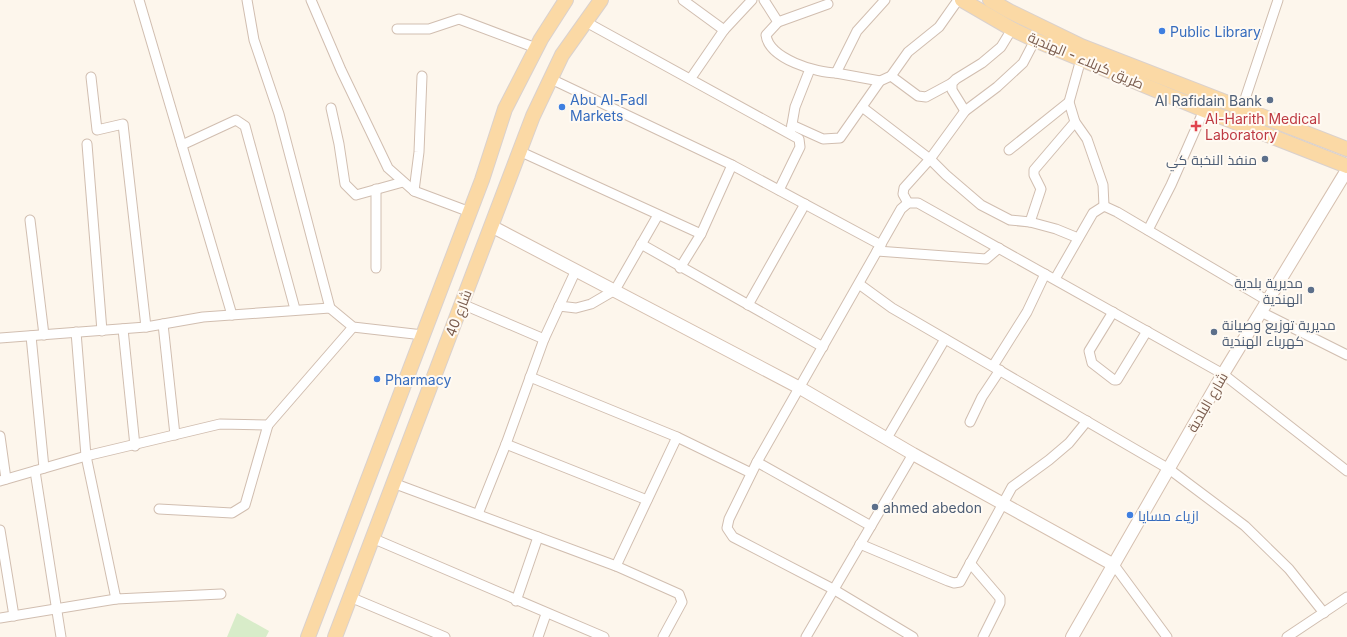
<svg xmlns="http://www.w3.org/2000/svg" width="1347" height="637" font-family="Inter,Cairo,sans-serif">
  <style>
    .green { fill: #d8ecc9 }
    .lines { fill: none; stroke-linecap: round; stroke-linejoin: round }
    .street-casing { stroke: #d1beb0; stroke-width: 11 }
    .secondary-casing { stroke: #d6c0b0; stroke-width: 14 }
    .primary-casing { stroke: #dad1cd; stroke-width: 16 }
    .street { stroke: #fff; stroke-width: 9 }
    .secondary { stroke: #fff; stroke-width: 12 }
    .primary { stroke: #fbd9a5; stroke-width: 14 }
    .shop-dot { fill: #3f7fe0; stroke: #fffaf3; stroke-width: 1.5 }
    .service-dot { fill: #5c6f8a; stroke: #fffaf3; stroke-width: 1.5 }
    .health-dot { fill: #e0444e; stroke: #fffaf3; stroke-width: 1.5 }
    .labels { text-anchor: middle; dominant-baseline: central; stroke-width: 4; stroke-linejoin: round; paint-order: stroke }
    .shop-label { font-size: 14px; fill: #366cbe; stroke: #fffaf3; text-anchor: start }
    .street-label { font-size: 14px; fill: #7a5c4d; stroke: #fffaf3 }
    .service-label { font-size: 14px; fill: #4e5e75; stroke: #fffaf3; text-anchor: end }
    .health-label { font-size: 14px; fill: #be3a42; stroke: #fffaf3; text-anchor: start }
  </style>
  <rect width="100%" height="100%" fill="#fdf6ec"/>
  <path class="green" d="M 237,613 L 269,631 L 266,637 L 227,637 Z"/>
  <g class="lines">
    <defs>
      <g id="street">
        <path d="M 139,0 L 232,315"/>
        <path d="M 247,0 L 254,40 L 279,114 L 330,308"/>
        <path d="M 311,0 L 341,70 L 388,168 L 414,191 L 470,212"/>
        <path d="M 683,0 L 724,30"/>
        <path d="M 764,0 L 778,22"/>
        <path d="M 828,4 L 778,22 L 766,35 C 769,59 817,73 836,73 L 857,31 L 885,0"/>
        <path d="M 586,22 L 799,139 L 800,147 L 779,190"/>
        <path d="M 397,29 L 429,29 L 459,19 L 536,48"/>
        <path d="M 1081,59 L 1069,102 L 1075,122 L 1087,139 L 1103,185 L 1104,206"/>
        <path d="M 836,73 L 880,81"/>
        <path d="M 891,76 L 918,96 L 926,97 L 952,83"/>
        <path d="M 91,77 L 97,130 L 123,124 L 146,327"/>
        <path d="M 691,78 L 724,30 L 752,0"/>
        <path d="M 551,79 L 732,165 L 881,245"/>
        <path d="M 862,107 L 930,159 L 946,175 L 981,205 L 1010,220 L 1030,222 L 1056,229 L 1078,238"/>
        <path d="M 331,108 L 339,144 L 345,184 L 356,195 L 403,182"/>
        <path d="M 1242,108 L 1278,0"/>
        <path d="M 965,111 L 952,90 L 952,83 L 956,79 L 982,63 L 1001,47 L 1012,29"/>
        <path d="M 792,125 L 823,139 L 840,138 L 880,81 L 891,76 L 908,52 L 939,27 L 958,0"/>
        <path d="M 791,130 L 795,107 L 810,69"/>
        <path d="M 87,144 L 102,331"/>
        <path d="M 182,145 L 236,120 L 245,126 L 295,309"/>
        <path d="M 1009,150 L 1069,102"/>
        <path d="M 519,151 L 701,234"/>
        <path d="M 376,189 L 376,268"/>
        <path d="M 414,191 L 419,152 L 422,76"/>
        <path d="M 908,203 L 903,194 L 904,188 L 930,159 L 965,111 L 997,87 L 1023,63 L 1035,40"/>
        <path d="M 30,220 L 44,335"/>
        <path d="M 1030,222 L 1041,189 L 1034,175 L 1034,170 L 1075,122"/>
        <path d="M 1148,230 L 1171,185 L 1204,110"/>
        <path d="M 641,244 L 823,347"/>
        <path d="M 877,251 L 986,259 L 999,248"/>
        <path d="M 680,268 L 701,234 L 732,165"/>
        <path d="M 1055,279 L 1093,213 L 1104,206 L 1117,212 L 1268,301"/>
        <path d="M 859,284 L 892,308 L 1169,469 L 1245,526 L 1289,569 L 1324,613"/>
        <path d="M 462,304 L 544,339"/>
        <path d="M 748,305 L 805,204"/>
        <path d="M 559,306 L 576,308 L 591,304 L 615,290 L 658,215"/>
        <path d="M 1113,312 L 1089,351 L 1092,363 L 1114,380 L 1117,380 L 1147,331"/>
        <path d="M 1261,312 L 1347,355"/>
        <path d="M 163,324 L 175,435"/>
        <path d="M 123,329 L 135,446"/>
        <path d="M 76,332 L 86,456 L 116,599 L 221,594"/>
        <path d="M 31,336 L 44,468"/>
        <path d="M 0,338 L 146,327 L 203,317 L 330,308 L 353,327 L 423,335"/>
        <path d="M 993,366 L 1027,312 L 1045,274"/>
        <path d="M 530,377 L 677,437 L 751,473"/>
        <path d="M 970,422 L 982,397 L 1000,370"/>
        <path d="M 0,436 L 6,479"/>
        <path d="M 887,438 L 945,339"/>
        <path d="M 506,444 L 647,500"/>
        <path d="M 757,462 L 871,526"/>
        <path d="M 35,471 L 61,637"/>
        <path d="M 0,481 L 86,456 L 220,424 L 268,425 L 353,327"/>
        <path d="M 393,483 L 616,566 L 679,594 L 682,602 L 663,637"/>
        <path d="M 159,509 L 232,513 L 245,505 L 268,425"/>
        <path d="M 478,514 L 506,444 L 544,339 L 576,270"/>
        <path d="M 0,530 L 14,616"/>
        <path d="M 372,538 L 604,637"/>
        <path d="M 860,544 L 948,581 L 954,583 L 960,582 L 1012,487 L 1049,460 L 1069,443 L 1087,421"/>
        <path d="M 970,563 L 1000,598 L 1000,603 L 983,637"/>
        <path d="M 1114,565 L 1167,637"/>
        <path d="M 616,566 L 677,437"/>
        <path d="M 350,597 L 445,637"/>
        <path d="M 516,601 L 538,537"/>
        <path d="M 0,618 L 116,599"/>
        <path d="M 538,637 L 546,614"/>
        <path d="M 806,637 L 913,454"/>
        <path d="M 913,637 L 833,589 L 733,537 L 727,528 L 729,519 L 757,462 L 901,209 L 908,203 L 918,203 L 1223,374 L 1347,471"/>
        <path d="M 1287,637 L 1347,597"/>
      </g>
      <g id="secondary">
        <path d="M 491,226 L 800,388 L 913,454 L 1114,565"/>
        <path d="M 1072,637 L 1223,374 L 1347,170"/>
      </g>
      <g id="primary">
        <path d="M 962,0 L 1012,29 L 1035,40 L 1204,110 L 1347,166"/>
        <path d="M 990,0 L 1009,11 L 1081,46 L 1347,149"/>
        <path d="M 308,637 L 482,180 L 505,109 L 541,39 L 566,0"/>
        <path d="M 335,637 L 533,116 L 562,55 L 601,0"/>
      </g>
    </defs>
    <use href="#street" class="street-casing"/>
    <use href="#secondary" class="secondary-casing"/>
    <use href="#primary" class="primary-casing"/>
    <use href="#street" class="street"/>
    <use href="#secondary" class="secondary"/>
    <use href="#primary" class="primary"/>
  </g>
  <g class="shop-dot">
    <circle cx="1162" cy="31" r="4"/>
    <circle cx="562" cy="107" r="4"/>
    <circle cx="377" cy="379" r="4"/>
    <circle cx="1130" cy="515" r="4"/>
  </g>
  <g class="service-dot">
    <circle cx="1270" cy="100" r="4"/>
    <circle cx="1265" cy="159" r="4"/>
    <circle cx="1311" cy="290" r="4"/>
    <circle cx="1214" cy="332" r="4"/>
    <circle cx="875" cy="507" r="4"/>
  </g>
  <path class="health-dot" d="M1194 120h4v4h4v4h-4v4h-4v-4h-4v-4h4z"/>
  <g class="labels">
    <g class="shop-label">
      <text x="1170" y="31">Public Library</text>
      <text x="570" y="99">Abu Al-Fadl<tspan x="570" dy="16">Markets</tspan></text>
      <text x="385" y="379">Pharmacy</text>
      <text x="1138" y="515">ازياء مسايا</text>
    </g>
    <g class="street-label">
      <text transform="translate(1086 60) rotate(23)">طريق كربلاء - الهندية</text>
      <text transform="translate(458 313) rotate(-69)">شارع 40</text>
      <text transform="translate(1207 402) rotate(-60)">شارع البلدية</text>
    </g>
    <g class="service-label">
      <text x="1262" y="100">Al Rafidain Bank</text>
      <text x="1257" y="159">منفذ النخبة كي</text>
      <text x="1303" y="282">مديرية بلدية<tspan x="1303" dy="16">الهندية</tspan></text>
      <text x="1222" y="324" text-anchor="start">مديرية توزيع وصيانة<tspan x="1222" dy="16">كهرباء الهندية</tspan></text>
      <text x="883" y="507" text-anchor="start">ahmed abedon</text>
    </g>
    <g class="health-label">
      <text x="1205" y="118">Al-Harith Medical<tspan x="1205" dy="16">Laboratory</tspan></text>
    </g>
  </g>
</svg>
